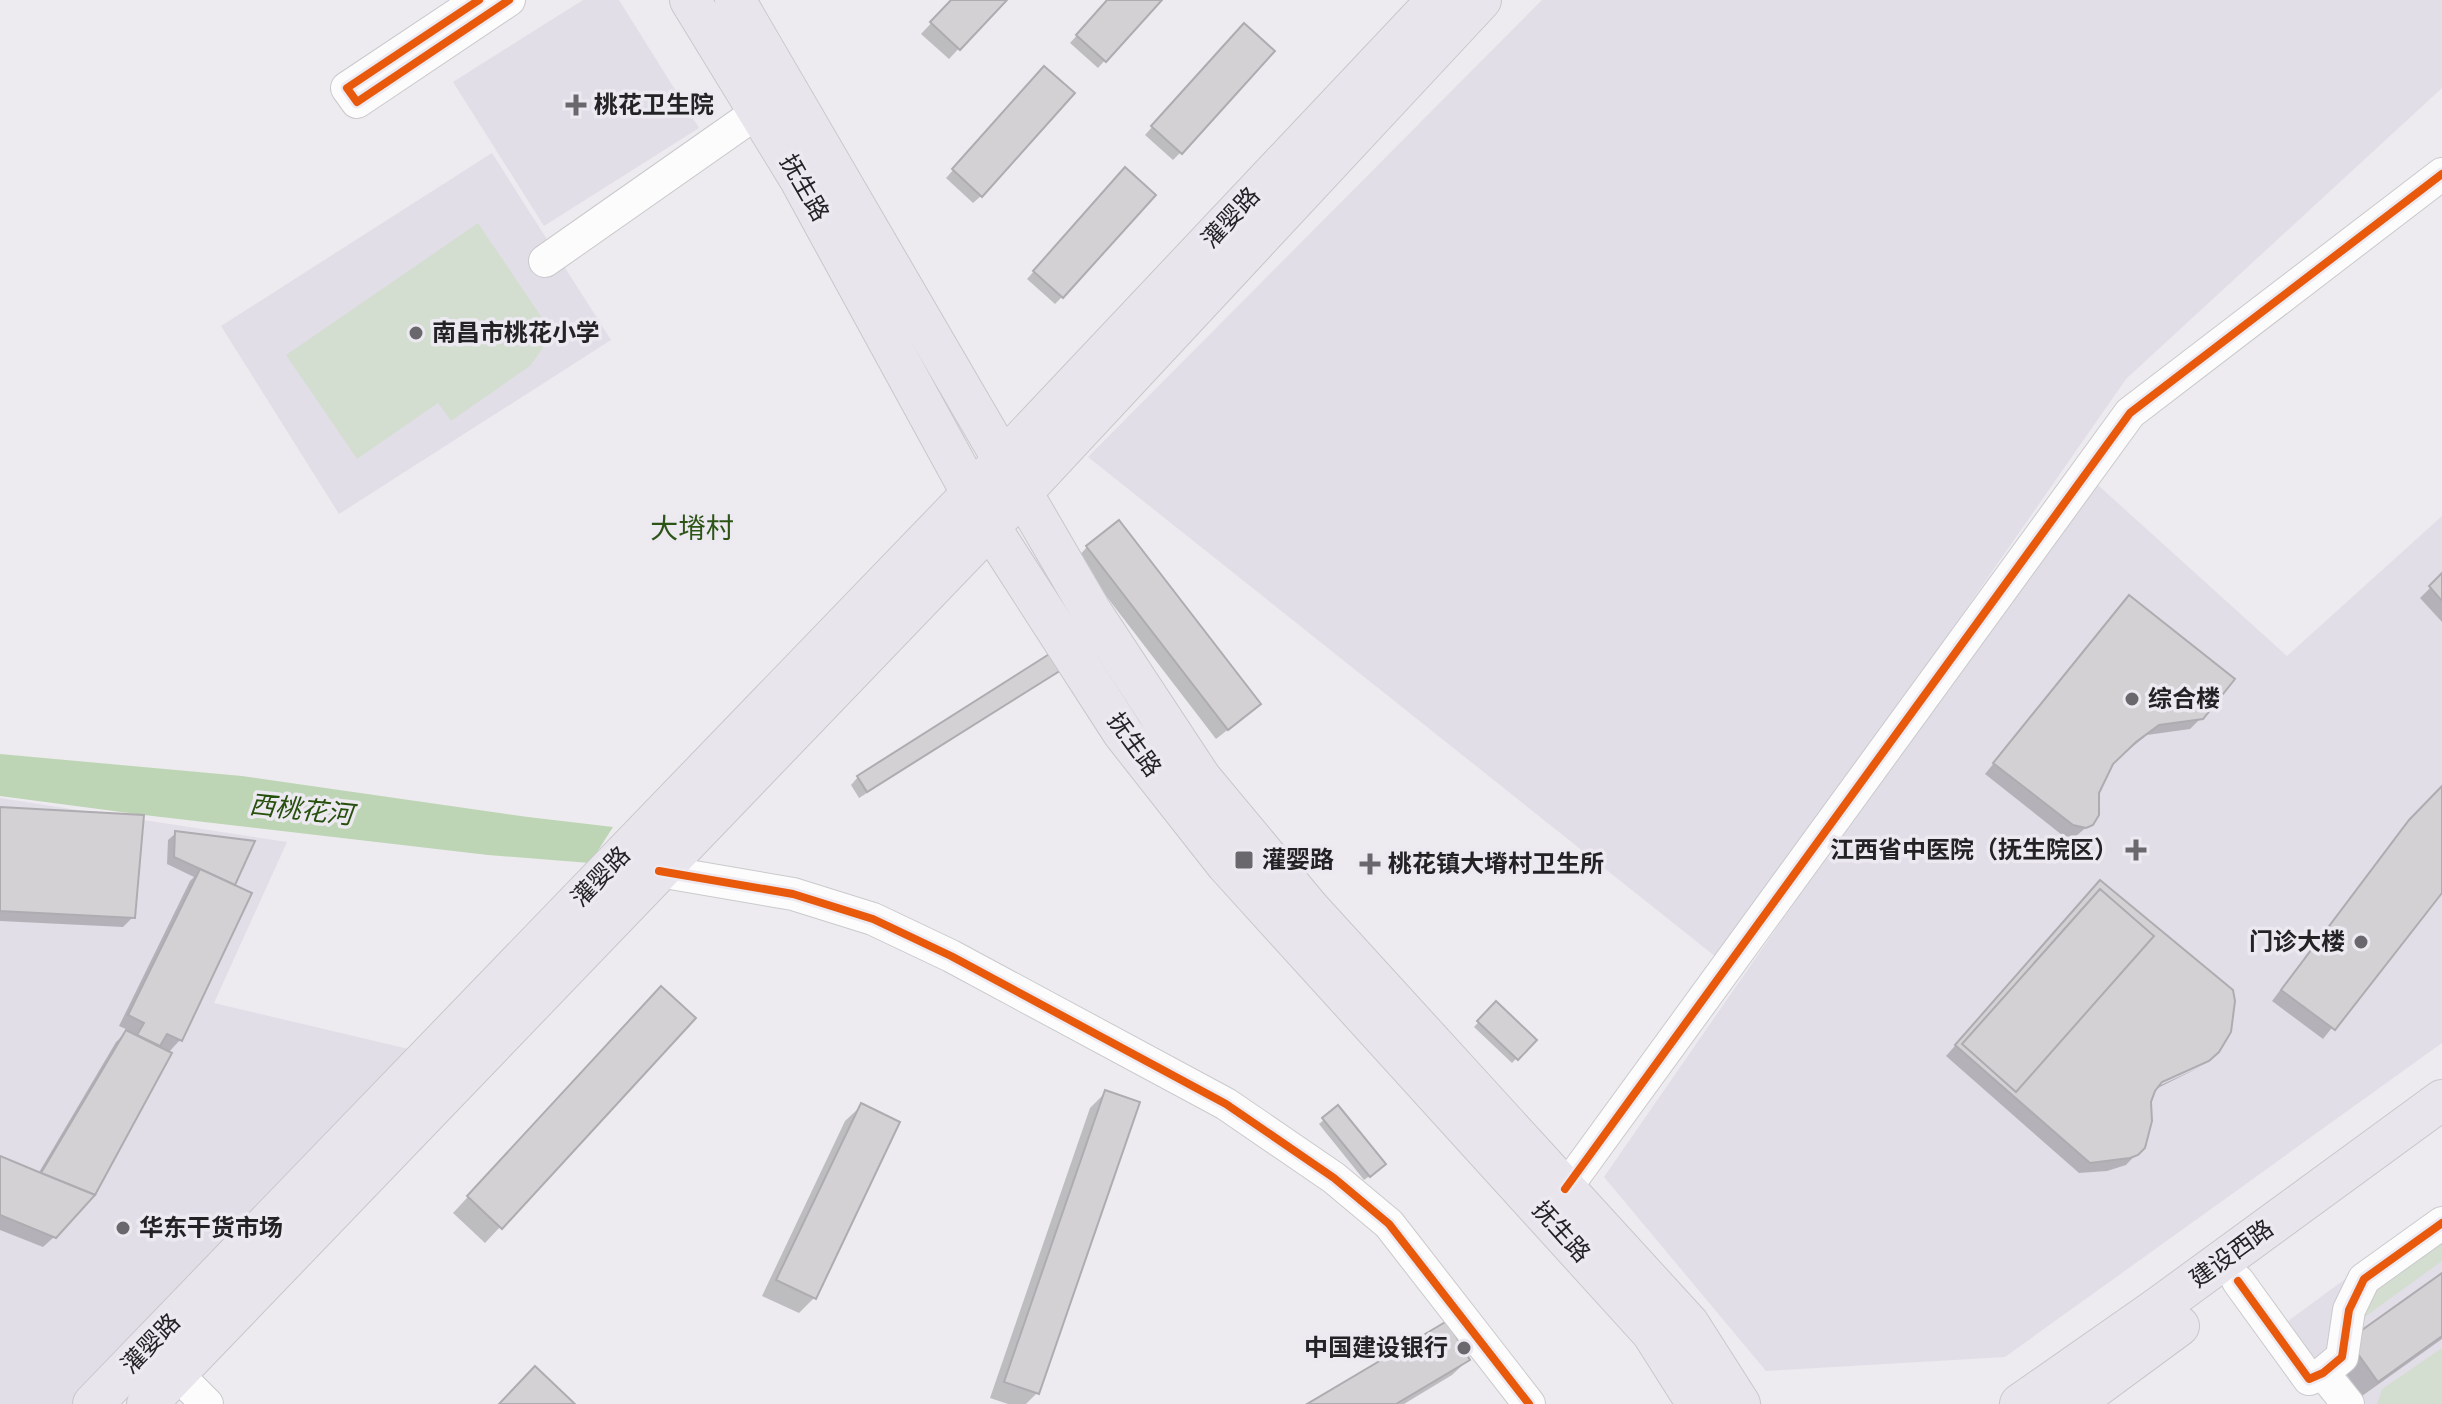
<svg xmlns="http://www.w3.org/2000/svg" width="2442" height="1404" font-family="'Sofia Sans Condensed','Noto Sans SC',sans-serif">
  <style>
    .built { fill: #e2dee8 }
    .green { fill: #d3ded0 }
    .water { fill: #bdd5b4 }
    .shadow { fill: #0003 }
    .building { fill: #d3d1d4; stroke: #aeacb0; stroke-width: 2 }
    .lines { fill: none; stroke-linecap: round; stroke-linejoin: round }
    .minor-casing { stroke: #cac9cc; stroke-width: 34 }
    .major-casing { stroke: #c8c7ca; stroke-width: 42 }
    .minor { stroke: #fcfcfd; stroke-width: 32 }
    .major { stroke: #e9e5ed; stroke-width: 40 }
    .cycleway-casing { stroke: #ece9f1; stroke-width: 13 }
    .cycleway { stroke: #e8590c; stroke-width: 8 }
    .poi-dot { fill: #6a686c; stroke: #ece9f1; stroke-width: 3 }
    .labels { text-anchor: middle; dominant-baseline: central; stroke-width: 7; stroke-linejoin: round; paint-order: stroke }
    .poi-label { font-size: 24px; font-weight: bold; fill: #232225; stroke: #ece9f1; text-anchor: start }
    .street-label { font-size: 24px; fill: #232225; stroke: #ece9f1 }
    .water-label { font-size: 26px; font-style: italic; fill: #27500d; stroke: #ece9f1 }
    .quarter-label { font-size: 28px; fill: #2d5417; stroke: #ece9f1 }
  </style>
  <rect width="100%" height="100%" fill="#edebef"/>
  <g class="built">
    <path d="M 583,0 L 619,0 L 699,128 L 544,226 L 453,82 Z"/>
    <path d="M 1542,0 L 2442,0 L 2442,88 L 2126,379 L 1721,961 L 1088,457 Z"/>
    <path d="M 492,153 L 611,340 L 339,514 L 221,326 Z"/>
    <path d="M 2089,477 L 2287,656 L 2442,516 L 2442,1043 L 2005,1357 L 1766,1371 L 1604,1177 Z"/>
    <path d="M 0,798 L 287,842 L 214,1003 L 417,1051 L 75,1404 L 0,1404 Z"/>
    <path d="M 2442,1208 L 2442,1404 L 2337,1404 L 2277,1329 Z"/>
  </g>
  <g class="green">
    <path d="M 478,223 L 553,334 L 530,366 L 451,421 L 438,403 L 357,459 L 286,355 Z"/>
    <path d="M 2442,1232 L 2442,1261 L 2355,1324 L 2362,1301 Z"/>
    <path d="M 2442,1348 L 2442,1404 L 2377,1404 L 2382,1389 Z"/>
  </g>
  <path class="water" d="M 0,754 L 242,776 L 528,817 L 613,827 L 590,863 L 488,855 L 144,815 L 0,796 Z"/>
  <g class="shadow">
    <path d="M 953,0 L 1004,0 L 949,59 L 921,34 Z"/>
    <path d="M 1109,0 L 1159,0 L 1098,68 L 1070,43 Z"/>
    <path d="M 1236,33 L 1180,153 L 1173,160 L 1145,135 Z"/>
    <path d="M 1037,76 L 981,196 L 973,203 L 946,178 Z"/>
    <path d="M 1118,177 L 1062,297 L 1055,304 L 1027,279 Z"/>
    <path d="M 1087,547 L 1248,714 L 1216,739 L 1077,558 Z"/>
    <path d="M 2442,576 L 2442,622 L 2420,598 Z"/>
    <path d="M 2119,608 L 2201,718 L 2190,729 L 2147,735 L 2111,764 L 2097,793 L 2091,823 L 2074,838 L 2062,835 L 1985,774 Z"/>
    <path d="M 1063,667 L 1055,674 L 859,798 L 851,785 L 858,777 Z"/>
    <path d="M 2442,789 L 2442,890 L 2323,1039 L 2272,1001 L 2399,833 Z"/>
    <path d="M 0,809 L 133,917 L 123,927 L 0,921 Z"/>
    <path d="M 176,833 L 233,883 L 180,1040 L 168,1053 L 54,1237 L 43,1247 L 0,1230 L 0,1158 L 38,1174 L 116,1042 L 128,1030 L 119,1026 L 190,881 L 194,877 L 167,864 L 168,840 Z"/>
    <path d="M 2089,893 L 2154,1088 L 2200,1067 L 2154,1090 L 2149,1101 L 2143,1147 L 2126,1165 L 2107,1171 L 2079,1173 L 1946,1056 Z"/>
    <path d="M 1496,1003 L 1534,1040 L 1512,1063 L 1474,1027 Z"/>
    <path d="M 646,1004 L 500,1227 L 485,1243 L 453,1213 Z"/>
    <path d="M 1106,1092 L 1037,1393 L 1026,1404 L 1008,1404 L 990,1398 L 1090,1108 Z"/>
    <path d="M 861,1106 L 814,1298 L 799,1313 L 762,1296 L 845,1121 Z"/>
    <path d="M 1338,1108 L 1379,1169 L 1364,1180 L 1319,1124 Z"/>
    <path d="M 2442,1276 L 2442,1339 L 2362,1396 L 2334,1357 Z"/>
    <path d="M 1468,1360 L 1452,1375 L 1404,1404 L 1311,1404 Z"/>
  </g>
  <g class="building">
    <path d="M 951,0 L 1007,0 L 960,50 L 930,22 Z"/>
    <path d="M 1107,0 L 1162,0 L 1106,62 L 1076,35 Z"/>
    <path d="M 1244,23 L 1275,51 L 1182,154 L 1151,126 Z"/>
    <path d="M 1044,66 L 1075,93 L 982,197 L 952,169 Z"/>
    <path d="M 1125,167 L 1156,195 L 1063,298 L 1033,271 Z"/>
    <path d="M 1119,520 L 1261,704 L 1228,730 L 1086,546 Z"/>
    <path d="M 2442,573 L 2442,601 L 2429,586 Z"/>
    <path d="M 2129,595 L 2235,679 L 2203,719 L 2159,725 L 2136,742 L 2113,764 L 2099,793 L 2099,815 L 2093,825 L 2086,828 L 2073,825 L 1993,763 Z"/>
    <path d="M 1054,651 L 1066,667 L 867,792 L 857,776 Z"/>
    <path d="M 2442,786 L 2442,893 L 2335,1030 L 2281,990 L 2409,820 Z"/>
    <path d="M 0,807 L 144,815 L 135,918 L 0,911 Z"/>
    <path d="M 175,831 L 255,841 L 235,885 L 174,857 Z"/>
    <path d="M 200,869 L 252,893 L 182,1041 L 167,1034 L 160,1046 L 137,1035 L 144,1023 L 128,1015 Z"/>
    <path d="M 2100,880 L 2233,990 L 2235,1001 L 2231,1032 L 2219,1052 L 2209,1061 L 2162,1082 L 2155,1091 L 2151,1102 L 2152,1121 L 2145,1148 L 2138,1155 L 2130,1158 L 2090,1163 L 1955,1045 Z"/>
    <path d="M 2100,889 L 2154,936 L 2016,1092 L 1962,1044 Z"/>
    <path d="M 661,986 L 696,1018 L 502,1229 L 467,1196 Z"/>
    <path d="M 1496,1001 L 1537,1040 L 1518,1060 L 1477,1021 Z"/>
    <path d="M 126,1030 L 172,1053 L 95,1195 L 41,1173 Z"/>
    <path d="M 1105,1090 L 1140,1102 L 1039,1394 L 1004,1382 Z"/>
    <path d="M 861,1103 L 900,1122 L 816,1299 L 776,1280 Z"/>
    <path d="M 1338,1105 L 1386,1164 L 1370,1177 L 1322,1118 Z"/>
    <path d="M 0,1156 L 41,1173 L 95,1195 L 56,1238 L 0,1215 Z"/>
    <path d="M 2442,1273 L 2442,1336 L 2378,1382 L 2348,1340 Z"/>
    <path d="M 1447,1321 L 1470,1360 L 1396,1404 L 1307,1404 Z"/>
    <path d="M 535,1366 L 575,1404 L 499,1404 Z"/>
  </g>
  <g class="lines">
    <defs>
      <g id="minor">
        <path d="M 479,0 L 347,88 L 357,102 L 509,0"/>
        <path d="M 545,261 L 759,111"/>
        <path d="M 659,871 L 793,894 L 873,919 L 951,956 L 1226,1104 L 1334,1178 L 1389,1224 L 1529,1404"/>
        <path d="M 1565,1189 L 2130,413 L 2442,174"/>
        <path d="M 2238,1281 L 2309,1379 L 2323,1373 L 2342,1357 L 2349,1310 L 2364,1279 L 2442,1223"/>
        <path d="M 176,1373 L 207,1404"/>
        <path d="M 2323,1373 L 2348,1404"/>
      </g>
      <g id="major">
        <path d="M 690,0 L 799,178 L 990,527 L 1123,733 L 1226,864 L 1652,1333 L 1697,1404"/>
        <path d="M 735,0 L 1091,611 L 1201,778 L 1310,909 L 1689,1324 L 1740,1404"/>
        <path d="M 93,1404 L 972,493 L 1437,0"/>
        <path d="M 147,1404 L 990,527 L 1481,0"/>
        <path d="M 2020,1404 L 2156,1309 L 2442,1100"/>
        <path d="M 2073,1404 L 2179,1326"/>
      </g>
    </defs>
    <use href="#minor" class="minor-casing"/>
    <use href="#major" class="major-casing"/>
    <use href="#minor" class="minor"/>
    <use href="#major" class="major"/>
    <defs>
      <g id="cycleway">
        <path d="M 479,0 L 347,88 L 357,102 L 509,0"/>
        <path d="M 659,871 L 793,894 L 873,919 L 951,956 L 1226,1104 L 1334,1178 L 1389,1224 L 1529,1404"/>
        <path d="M 1565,1189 L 2130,413 L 2442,174"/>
        <path d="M 2238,1281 L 2309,1379 L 2323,1373 L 2342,1357 L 2349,1310 L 2364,1279 L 2442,1223"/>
      </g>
    </defs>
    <use href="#cycleway" class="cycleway-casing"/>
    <use href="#cycleway" class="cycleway"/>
  </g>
  <g class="poi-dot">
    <path d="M572 93h8v8h8v8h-8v8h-8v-8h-8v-8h8z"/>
    <circle cx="416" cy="333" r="8"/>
    <circle cx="2132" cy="699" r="8"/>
    <path d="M2132 838h8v8h8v8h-8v8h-8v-8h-8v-8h8z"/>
    <rect x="1234" y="850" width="20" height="20" rx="4"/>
    <path d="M1366 852h8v8h8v8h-8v8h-8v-8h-8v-8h8z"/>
    <circle cx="2361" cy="942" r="8"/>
    <circle cx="123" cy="1228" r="8"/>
    <circle cx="1464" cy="1348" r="8"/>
  </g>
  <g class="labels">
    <g class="poi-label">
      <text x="594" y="105">桃花卫生院</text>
      <text x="432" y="333">南昌市桃花小学</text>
      <text x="2148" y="699">综合楼</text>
      <text x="2118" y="850" text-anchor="end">江西省中医院（抚生院区）</text>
      <text x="1262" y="860">灌婴路</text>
      <text x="1388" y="864">桃花镇大塉村卫生所</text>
      <text x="2345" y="942" text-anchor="end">门诊大楼</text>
      <text x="139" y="1228">华东干货市场</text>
      <text x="1448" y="1348" text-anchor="end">中国建设银行</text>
    </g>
    <g class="street-label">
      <text transform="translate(804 188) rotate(60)">抚生路</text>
      <text transform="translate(1231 218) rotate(-47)">灌婴路</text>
      <text transform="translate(1134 745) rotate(54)">抚生路</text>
      <text transform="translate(601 877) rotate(-46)">灌婴路</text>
      <text transform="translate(1561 1232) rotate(48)">抚生路</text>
      <text transform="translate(2232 1254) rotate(-36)">建设西路</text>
      <text transform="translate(151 1344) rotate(-46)">灌婴路</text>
    </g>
    <g class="water-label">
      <text transform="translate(301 811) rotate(6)">西桃花河</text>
    </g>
    <g class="quarter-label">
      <text x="692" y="529">大塉村</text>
    </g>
  </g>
</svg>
